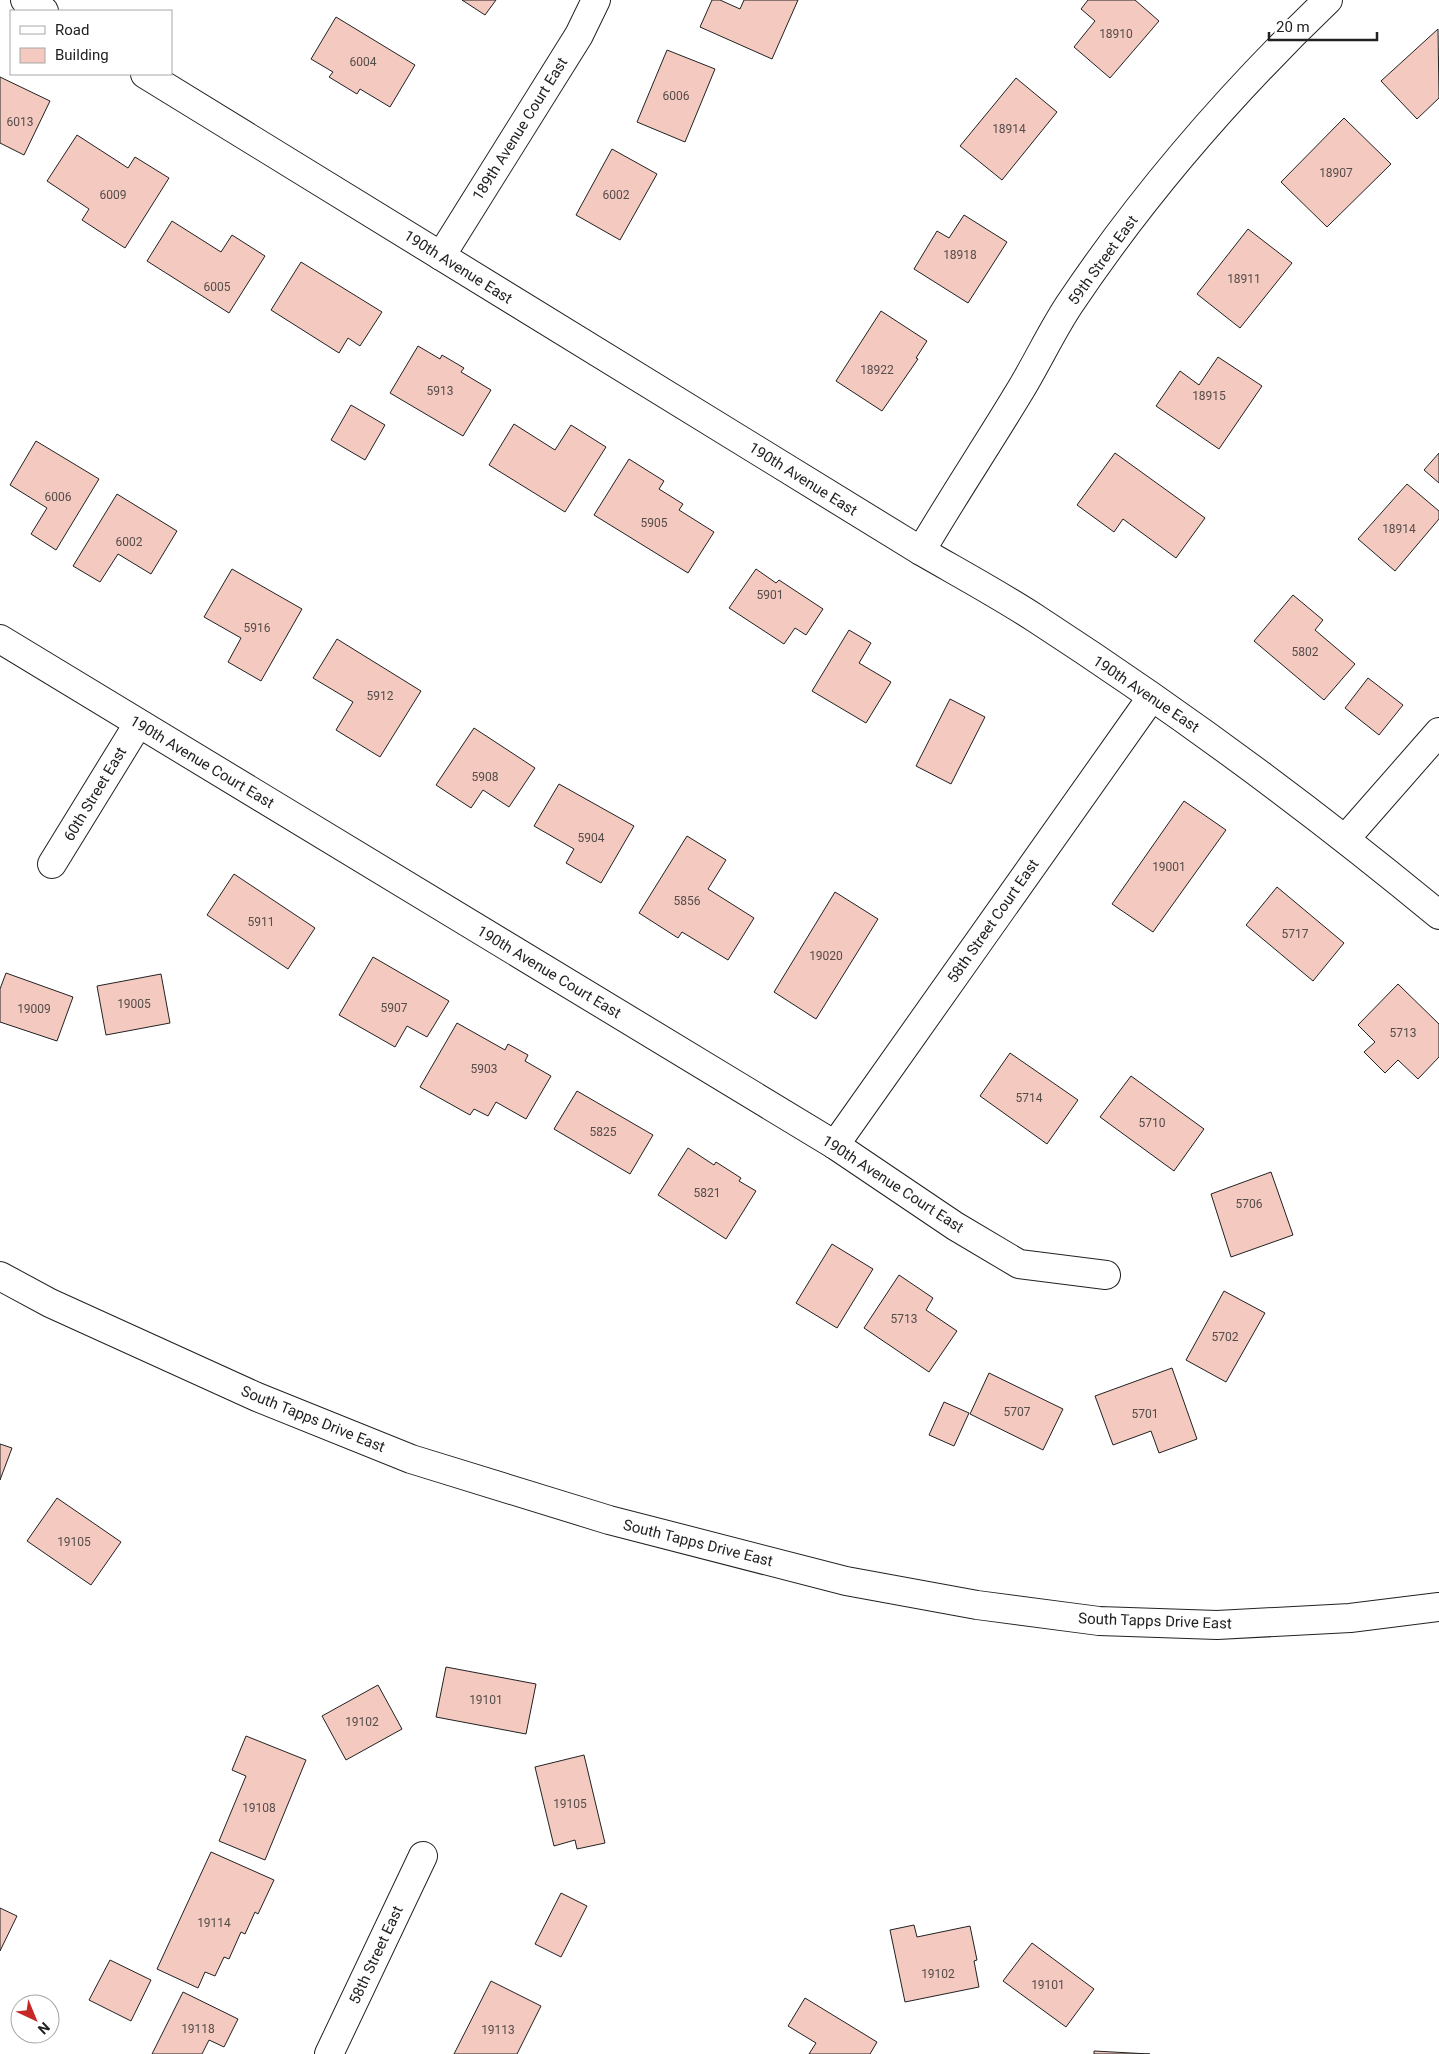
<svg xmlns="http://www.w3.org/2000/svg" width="1439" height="2054" font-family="Roboto,sans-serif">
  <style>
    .building { fill: #f3c9c0; stroke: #222 }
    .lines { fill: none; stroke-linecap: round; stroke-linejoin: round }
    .street-casing { stroke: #222; stroke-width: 30 }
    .secondary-casing { stroke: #222; stroke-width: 30 }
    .street { stroke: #fff; stroke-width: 28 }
    .secondary { stroke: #fff; stroke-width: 28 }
    .labels { text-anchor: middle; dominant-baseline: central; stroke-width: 4; stroke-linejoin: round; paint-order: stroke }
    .number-label { font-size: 12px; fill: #564c4a }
    .street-label { font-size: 15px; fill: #222; stroke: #fff }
  </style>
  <rect width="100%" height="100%" fill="#fff"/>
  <g class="building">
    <path d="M 462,0 L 496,0 L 485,15 Z"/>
    <path d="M 712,0 L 720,0 L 740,9 L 744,0 L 798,0 L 772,59 L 700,27 Z"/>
    <path d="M 1088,0 L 1135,0 L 1159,21 L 1110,78 L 1074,47 L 1095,21 L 1081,9 Z"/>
    <path d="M 336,17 L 415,65 L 390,107 L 360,89 L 357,94 L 329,77 L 333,72 L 311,59 Z"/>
    <path d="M 1438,29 L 1439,98 L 1417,119 L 1381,81 Z"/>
    <path d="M 667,50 L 715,69 L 685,142 L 637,122 Z"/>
    <path d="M 0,77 L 50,101 L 24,155 L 0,143 Z"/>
    <path d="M 1016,78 L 1057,112 L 1002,180 L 960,146 Z"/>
    <path d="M 1344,118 L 1391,164 L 1327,227 L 1281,182 Z"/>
    <path d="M 77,135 L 128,168 L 135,157 L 169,178 L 125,248 L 82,220 L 89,209 L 47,181 Z"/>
    <path d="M 612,149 L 657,174 L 620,240 L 576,215 Z"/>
    <path d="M 964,215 L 1007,242 L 968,303 L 914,269 L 937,231 L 949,238 Z"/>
    <path d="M 172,221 L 221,252 L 232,235 L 265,256 L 229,313 L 147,261 Z"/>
    <path d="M 1248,229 L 1292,263 L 1240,328 L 1197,294 Z"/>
    <path d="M 301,262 L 382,312 L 360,346 L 348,338 L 339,353 L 271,310 Z"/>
    <path d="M 881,311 L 927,341 L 916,358 L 918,359 L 882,411 L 836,381 Z"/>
    <path d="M 418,346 L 440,359 L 442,355 L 464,368 L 461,372 L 491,390 L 463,436 L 390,393 Z"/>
    <path d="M 1218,357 L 1262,386 L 1219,449 L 1156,406 L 1180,371 L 1199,385 Z"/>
    <path d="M 351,405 L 385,425 L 365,460 L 331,440 Z"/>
    <path d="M 514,424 L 555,450 L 571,425 L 606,447 L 565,512 L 489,465 Z"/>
    <path d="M 36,441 L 99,479 L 56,550 L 31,534 L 47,508 L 10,485 Z"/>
    <path d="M 1115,453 L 1205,518 L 1176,558 L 1123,519 L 1114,532 L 1077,505 Z"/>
    <path d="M 1439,453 L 1439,483 L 1424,470 Z"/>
    <path d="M 629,459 L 664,481 L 659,489 L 683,504 L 679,510 L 714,532 L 688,573 L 594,515 Z"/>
    <path d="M 1407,484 L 1439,511 L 1439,519 L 1395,571 L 1358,539 Z"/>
    <path d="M 117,494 L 177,531 L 151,574 L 118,554 L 100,582 L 73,566 Z"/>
    <path d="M 232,569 L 302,609 L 261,681 L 228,662 L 241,638 L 204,617 Z"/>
    <path d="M 756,569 L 776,583 L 779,580 L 823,609 L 806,635 L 795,628 L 784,644 L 729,608 Z"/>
    <path d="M 1293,595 L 1323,620 L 1315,630 L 1355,664 L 1324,700 L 1254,641 Z"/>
    <path d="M 849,630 L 871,643 L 859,663 L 891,682 L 866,723 L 812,691 Z"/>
    <path d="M 337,639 L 421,691 L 380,757 L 336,730 L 353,702 L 313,678 Z"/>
    <path d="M 1368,678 L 1403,705 L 1379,735 L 1345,708 Z"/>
    <path d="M 950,699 L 985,717 L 951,784 L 916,766 Z"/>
    <path d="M 474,728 L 535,768 L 509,807 L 483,790 L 471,808 L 436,785 Z"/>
    <path d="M 559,784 L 634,826 L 601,883 L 566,863 L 574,849 L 534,826 Z"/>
    <path d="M 1184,801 L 1226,830 L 1153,932 L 1112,904 Z"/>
    <path d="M 687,836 L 726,860 L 708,889 L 754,918 L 728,960 L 682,932 L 678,938 L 639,913 Z"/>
    <path d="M 234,874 L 315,928 L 288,969 L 207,915 Z"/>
    <path d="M 1277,887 L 1344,943 L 1313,981 L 1246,925 Z"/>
    <path d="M 835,892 L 878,919 L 816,1019 L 774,992 Z"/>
    <path d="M 373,957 L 449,1001 L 427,1037 L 407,1026 L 395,1047 L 339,1015 Z"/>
    <path d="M 6,973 L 73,997 L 57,1041 L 0,1022 L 0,989 Z"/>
    <path d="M 161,974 L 170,1023 L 106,1035 L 97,986 Z"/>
    <path d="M 1398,984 L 1439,1024 L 1439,1057 L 1418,1079 L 1398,1060 L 1385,1073 L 1364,1052 L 1375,1042 L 1358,1025 Z"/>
    <path d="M 457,1023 L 505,1050 L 508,1044 L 528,1055 L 525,1061 L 551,1076 L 526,1119 L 496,1102 L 488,1116 L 474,1109 L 470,1115 L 420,1087 Z"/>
    <path d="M 1010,1053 L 1078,1100 L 1047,1144 L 980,1096 Z"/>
    <path d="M 1131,1076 L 1204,1129 L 1174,1171 L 1100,1117 Z"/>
    <path d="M 577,1091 L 653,1135 L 630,1174 L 554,1129 Z"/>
    <path d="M 688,1148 L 714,1165 L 716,1162 L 741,1178 L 739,1181 L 756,1191 L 726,1239 L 658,1195 Z"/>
    <path d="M 1271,1172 L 1293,1235 L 1231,1257 L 1211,1194 Z"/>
    <path d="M 832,1244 L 873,1269 L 837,1328 L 796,1303 Z"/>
    <path d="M 899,1275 L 933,1298 L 926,1310 L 957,1331 L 929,1372 L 864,1328 Z"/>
    <path d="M 1224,1291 L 1265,1313 L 1226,1382 L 1186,1360 Z"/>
    <path d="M 1172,1368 L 1197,1439 L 1159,1453 L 1151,1431 L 1113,1445 L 1095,1396 Z"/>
    <path d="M 989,1373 L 1063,1409 L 1043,1450 L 970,1414 Z"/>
    <path d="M 944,1402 L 969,1413 L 954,1446 L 929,1435 Z"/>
    <path d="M 0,1444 L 12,1448 L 0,1480 Z"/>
    <path d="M 57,1498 L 121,1542 L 91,1585 L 27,1541 Z"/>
    <path d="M 446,1667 L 536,1684 L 526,1734 L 436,1717 Z"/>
    <path d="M 378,1685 L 402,1729 L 346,1760 L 322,1716 Z"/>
    <path d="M 246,1736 L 306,1760 L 265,1860 L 219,1841 L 246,1776 L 232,1770 Z"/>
    <path d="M 584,1755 L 605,1843 L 577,1849 L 575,1840 L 554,1846 L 535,1767 Z"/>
    <path d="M 211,1852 L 274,1880 L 258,1914 L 255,1912 L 245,1934 L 241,1932 L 229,1959 L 224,1957 L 215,1976 L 205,1972 L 198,1988 L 157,1969 Z"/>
    <path d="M 561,1893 L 587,1906 L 561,1957 L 535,1944 Z"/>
    <path d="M 0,1908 L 17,1916 L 0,1951 Z"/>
    <path d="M 914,1925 L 917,1937 L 970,1926 L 977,1960 L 974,1961 L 979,1987 L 905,2002 L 890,1930 Z"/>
    <path d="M 1032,1943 L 1094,1989 L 1066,2027 L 1003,1981 Z"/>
    <path d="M 110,1960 L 151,1980 L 131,2021 L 89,2000 Z"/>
    <path d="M 491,1981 L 541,2006 L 517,2054 L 454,2054 Z"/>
    <path d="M 183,1992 L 238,2019 L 224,2047 L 209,2040 L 202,2054 L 152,2054 Z"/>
    <path d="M 805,1998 L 877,2042 L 870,2054 L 809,2054 L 816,2043 L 788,2026 Z"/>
    <path d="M 1094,2051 L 1150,2054 L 1094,2054 Z"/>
  </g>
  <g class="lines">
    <defs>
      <g id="street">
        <path d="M 25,0 L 44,11"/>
        <path d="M 145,74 L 921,551 C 959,573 998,594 1035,618 C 1175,709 1310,808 1439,915"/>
        <path d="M 441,256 L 579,35 L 596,0"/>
        <path d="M 921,551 C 952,498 986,447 1018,394 C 1036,365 1050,334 1069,305 C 1142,196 1233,91 1328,0"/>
        <path d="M 0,639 L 835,1145 L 955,1226 L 1019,1264 L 1106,1275"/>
        <path d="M 1346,838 L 1439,732"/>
        <path d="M 52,864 L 138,724"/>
        <path d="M 835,1145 L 1151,698"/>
        <path d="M 329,2054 L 423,1856"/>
      </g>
      <path id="secondary" d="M 0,1276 L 50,1303 L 257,1397 L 411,1459 L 609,1520 L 846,1581 L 977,1605 L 1099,1621 L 1217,1625 L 1350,1618 L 1439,1607"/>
    </defs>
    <use href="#street" class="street-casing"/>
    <use href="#secondary" class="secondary-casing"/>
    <use href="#street" class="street"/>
    <use href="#secondary" class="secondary"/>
  </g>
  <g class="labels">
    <g class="number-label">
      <text x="1116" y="34">18910</text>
      <text x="363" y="62">6004</text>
      <text x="676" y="96">6006</text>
      <text x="20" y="122">6013</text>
      <text x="1009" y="129">18914</text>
      <text x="1336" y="173">18907</text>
      <text x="113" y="195">6009</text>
      <text x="616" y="195">6002</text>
      <text x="960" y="255">18918</text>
      <text x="1244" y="279">18911</text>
      <text x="217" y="287">6005</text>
      <text x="877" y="370">18922</text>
      <text x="440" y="391">5913</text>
      <text x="1209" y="396">18915</text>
      <text x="58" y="497">6006</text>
      <text x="654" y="523">5905</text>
      <text x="1399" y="529">18914</text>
      <text x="129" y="542">6002</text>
      <text x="770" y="595">5901</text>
      <text x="257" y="628">5916</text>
      <text x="1305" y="652">5802</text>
      <text x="380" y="696">5912</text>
      <text x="485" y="777">5908</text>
      <text x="591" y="838">5904</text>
      <text x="1169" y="867">19001</text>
      <text x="687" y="901">5856</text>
      <text x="261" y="922">5911</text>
      <text x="1295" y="934">5717</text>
      <text x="826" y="956">19020</text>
      <text x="134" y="1004">19005</text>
      <text x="394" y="1008">5907</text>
      <text x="34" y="1009">19009</text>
      <text x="1403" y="1033">5713</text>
      <text x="484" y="1069">5903</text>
      <text x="1029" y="1098">5714</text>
      <text x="1152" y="1123">5710</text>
      <text x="603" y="1132">5825</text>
      <text x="707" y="1193">5821</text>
      <text x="1249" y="1204">5706</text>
      <text x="904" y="1319">5713</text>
      <text x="1225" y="1337">5702</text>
      <text x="1017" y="1412">5707</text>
      <text x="1145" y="1414">5701</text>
      <text x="74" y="1542">19105</text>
      <text x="486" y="1700">19101</text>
      <text x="362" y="1722">19102</text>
      <text x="570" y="1804">19105</text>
      <text x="259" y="1808">19108</text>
      <text x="214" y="1923">19114</text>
      <text x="938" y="1974">19102</text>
      <text x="1048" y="1985">19101</text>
      <text x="198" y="2029">19118</text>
      <text x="498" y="2030">19113</text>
    </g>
    <g class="street-label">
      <text transform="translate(520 129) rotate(-58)">189th Avenue Court East</text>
      <text transform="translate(1103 260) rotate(-54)">59th Street East</text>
      <text transform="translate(458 267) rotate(32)">190th Avenue East</text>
      <text transform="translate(803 479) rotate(32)">190th Avenue East</text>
      <text transform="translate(1146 694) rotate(34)">190th Avenue East</text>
      <text transform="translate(202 762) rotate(31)">190th Avenue Court East</text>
      <text transform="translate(95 794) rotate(-59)">60th Street East</text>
      <text transform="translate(993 921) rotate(-55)">58th Street Court East</text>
      <text transform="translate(549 972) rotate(31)">190th Avenue Court East</text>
      <text transform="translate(893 1184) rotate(33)">190th Avenue Court East</text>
      <text transform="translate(313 1419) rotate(22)">South Tapps Drive East</text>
      <text transform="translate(698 1543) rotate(14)">South Tapps Drive East</text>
      <text transform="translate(1155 1621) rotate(2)">South Tapps Drive East</text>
      <text transform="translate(376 1955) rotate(-65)">58th Street East</text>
    </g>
  </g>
  <rect x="10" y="10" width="162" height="65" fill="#ffffff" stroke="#a7a7a7"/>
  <rect x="20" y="26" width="25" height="8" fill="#ffffff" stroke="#a7a7a7"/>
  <text x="55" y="35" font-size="15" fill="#222222">Road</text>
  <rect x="20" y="48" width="25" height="15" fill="#f3c9c0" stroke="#a7a7a7"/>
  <text x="55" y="60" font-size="15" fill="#222222">Building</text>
  <g transform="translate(35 2019) rotate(136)"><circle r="24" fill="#ffffff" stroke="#a7a7a7"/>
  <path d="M0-4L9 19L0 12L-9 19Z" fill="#c62828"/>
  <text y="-8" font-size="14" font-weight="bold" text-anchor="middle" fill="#222222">N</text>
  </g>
  <path d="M1269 32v8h108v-8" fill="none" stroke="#222222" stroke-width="2.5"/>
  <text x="1276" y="32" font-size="15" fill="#222222" stroke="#ffffff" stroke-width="4" paint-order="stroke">20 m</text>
</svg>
